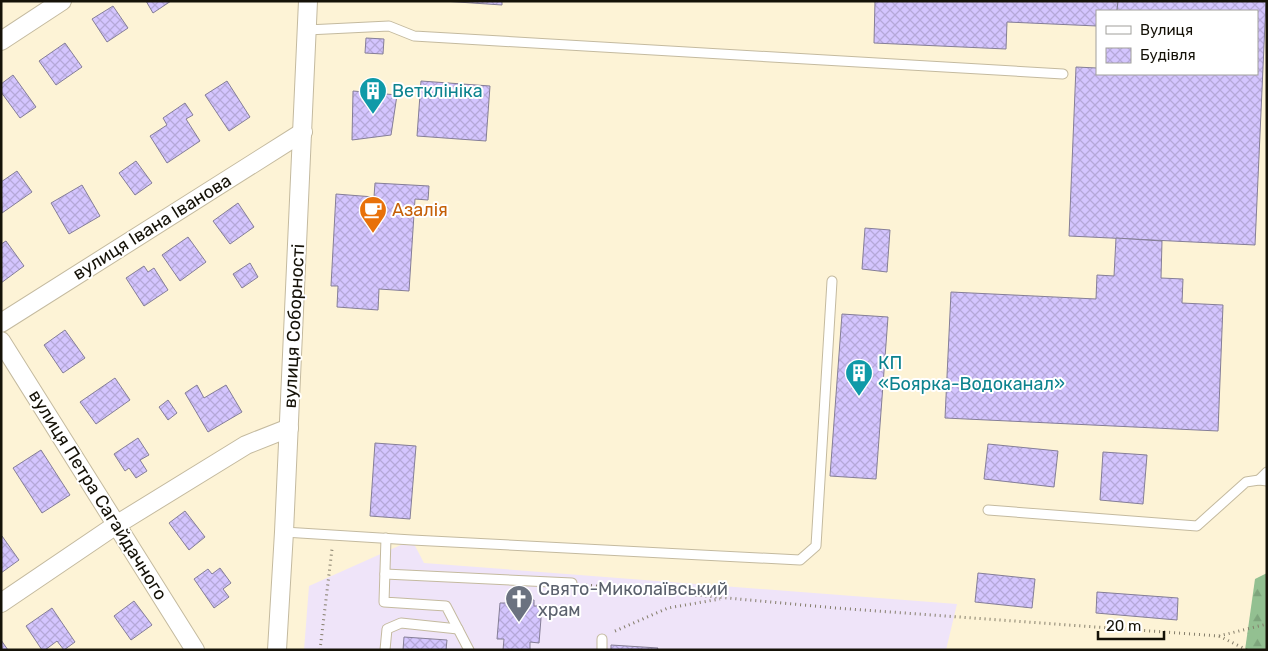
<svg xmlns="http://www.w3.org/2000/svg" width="1268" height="651" font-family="Rubik,sans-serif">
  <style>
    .medical { fill: #efe4f9 }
    .forest { fill: url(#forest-firs) }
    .building { fill: url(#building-cross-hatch); stroke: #857e97 }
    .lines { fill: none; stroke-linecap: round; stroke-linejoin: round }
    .service-casing { stroke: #c4ba9f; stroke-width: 11 }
    .minor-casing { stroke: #c4ba9f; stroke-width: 20 }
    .path { stroke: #847d6a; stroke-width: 3; stroke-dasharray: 1 4; stroke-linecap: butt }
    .service { stroke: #fff; stroke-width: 9 }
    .minor { stroke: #fff; stroke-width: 18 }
    .labels { text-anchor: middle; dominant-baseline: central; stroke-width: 4; stroke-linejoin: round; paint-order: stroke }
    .culture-label { font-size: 18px; fill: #0d838f; stroke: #fff; text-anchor: start }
    .food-label { font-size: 18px; fill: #c56008; stroke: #fff; text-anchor: start }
    .street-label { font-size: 18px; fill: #151208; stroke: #fff }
    .worship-label { font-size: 18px; fill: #5b616d; stroke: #fff; text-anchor: start }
  </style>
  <defs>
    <pattern id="forest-firs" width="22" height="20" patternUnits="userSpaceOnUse" patternTransform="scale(1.25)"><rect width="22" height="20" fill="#93c091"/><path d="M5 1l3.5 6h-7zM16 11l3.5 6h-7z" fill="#7ea47c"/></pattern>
    <pattern id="building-cross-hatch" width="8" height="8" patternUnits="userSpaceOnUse" patternTransform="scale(1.25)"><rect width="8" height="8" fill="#d4c5fe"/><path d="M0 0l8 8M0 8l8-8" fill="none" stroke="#b5a8d8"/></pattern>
  </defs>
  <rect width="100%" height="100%" fill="#fdf3d6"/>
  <path class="medical" d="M 412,540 L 424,563 L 957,604 L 946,650 L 304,650 L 309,586 Z"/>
  <path class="forest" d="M 1267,573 L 1267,650 L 1245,650 L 1255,579 Z"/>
  <g class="building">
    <path d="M 146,1 L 171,1 L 153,13 Z"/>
    <path d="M 443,1 L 502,1 L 502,5 Z"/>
    <path d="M 875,1 L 1118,1 L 1117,11 L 1097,11 L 1097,26 L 1007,22 L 1006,49 L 874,43 Z"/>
    <path d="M 1118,1 L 1266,1 L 1255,245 L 1069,236 L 1076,67 L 1097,68 L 1097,74 L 1257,74 L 1257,11 L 1117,11 Z"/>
    <path d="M 113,6 L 128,28 L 107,42 L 92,19 Z"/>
    <path d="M 366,38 L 384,39 L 383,54 L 365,53 Z"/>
    <path d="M 65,43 L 82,67 L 56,85 L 39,61 Z"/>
    <path d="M 13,75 L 36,107 L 20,118 L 1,92 L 1,84 Z"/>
    <path d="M 227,81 L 250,117 L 229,131 L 205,95 Z"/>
    <path d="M 421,81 L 490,86 L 486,141 L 417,136 Z"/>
    <path d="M 353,91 L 397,95 L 391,135 L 352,140 Z"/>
    <path d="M 185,103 L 193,115 L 186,119 L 200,141 L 167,163 L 150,136 L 167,125 L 163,118 Z"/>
    <path d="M 136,161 L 152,183 L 135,195 L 119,173 Z"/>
    <path d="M 17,171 L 32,192 L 2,213 L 1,182 Z"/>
    <path d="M 375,183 L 429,186 L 428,200 L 415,199 L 409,291 L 379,289 L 378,310 L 337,307 L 338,286 L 331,286 L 336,194 L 374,197 Z"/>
    <path d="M 82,185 L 100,216 L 69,234 L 51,203 Z"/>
    <path d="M 238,203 L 254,227 L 230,244 L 213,221 Z"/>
    <path d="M 865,228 L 890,230 L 887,272 L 862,269 Z"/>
    <path d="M 188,237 L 206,262 L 180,281 L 162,255 Z"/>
    <path d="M 1116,238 L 1162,241 L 1161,278 L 1183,279 L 1182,303 L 1223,305 L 1218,431 L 945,418 L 951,292 L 1096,299 L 1097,275 L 1114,276 Z"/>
    <path d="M 6,241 L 24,266 L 1,283 L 1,244 Z"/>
    <path d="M 250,263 L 258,277 L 242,288 L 233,274 Z"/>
    <path d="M 144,266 L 148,272 L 154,268 L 168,290 L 144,306 L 126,278 Z"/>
    <path d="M 842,314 L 888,317 L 876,479 L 830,476 Z"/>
    <path d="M 65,330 L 85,358 L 63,373 L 44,345 Z"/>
    <path d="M 115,378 L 130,400 L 96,424 L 80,402 Z"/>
    <path d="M 197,385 L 204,398 L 226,385 L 242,412 L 208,432 L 185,393 Z"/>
    <path d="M 168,400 L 177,413 L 168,420 L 159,407 Z"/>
    <path d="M 138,438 L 149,455 L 140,460 L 147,471 L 136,478 L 129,468 L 125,471 L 114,454 Z"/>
    <path d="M 375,443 L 416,446 L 410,519 L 370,516 Z"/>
    <path d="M 988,444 L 1058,451 L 1054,487 L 984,479 Z"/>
    <path d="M 41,450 L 70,495 L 42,513 L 13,468 Z"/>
    <path d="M 1103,452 L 1147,455 L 1143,504 L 1100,500 Z"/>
    <path d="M 185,511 L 205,537 L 189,550 L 169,523 Z"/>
    <path d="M 1,536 L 2,536 L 19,560 L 1,573 Z"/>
    <path d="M 220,568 L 231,583 L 223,589 L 229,597 L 214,608 L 194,579 L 208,569 L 212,574 Z"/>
    <path d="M 978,573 L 1035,579 L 1032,608 L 975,602 Z"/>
    <path d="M 1097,592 L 1178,598 L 1177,620 L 1096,613 Z"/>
    <path d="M 508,598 L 534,600 L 534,606 L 542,606 L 539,643 L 530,642 L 530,650 L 503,650 L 504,639 L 497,639 L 500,603 L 507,603 Z"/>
    <path d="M 134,601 L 152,625 L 131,640 L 114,616 Z"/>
    <path d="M 52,608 L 75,642 L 64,650 L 57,641 L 45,650 L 42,650 L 26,626 Z"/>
    <path d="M 404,637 L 447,640 L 446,650 L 403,650 Z"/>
    <path d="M 1,640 L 8,650 L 1,650 Z"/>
    <path d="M 611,645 L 658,648 L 657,650 L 611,650 Z"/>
  </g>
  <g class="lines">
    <defs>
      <g id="service">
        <path d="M 307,30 L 389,26 L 414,36 L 1063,74"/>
        <path d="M 1267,472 L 1259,480 L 1267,481"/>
        <path d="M 988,510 L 1197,526 L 1246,482 L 1259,480"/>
        <path d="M 284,532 L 412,540 L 800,560 L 816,546 L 832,281"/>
        <path d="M 386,538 L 384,602 L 446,606 L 469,650"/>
        <path d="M 385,574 L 572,583"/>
        <path d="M 385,650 L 387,629 L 401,623 L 458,629"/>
        <path d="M 602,650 L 602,639"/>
      </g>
      <g id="minor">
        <path d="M 1,41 L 62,1"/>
        <path d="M 1,323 L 303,132"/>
        <path d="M 1,341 L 195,650"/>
        <path d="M 1,603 L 116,525 L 246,445 L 289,428"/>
        <path d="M 277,650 L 284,532 L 308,1"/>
      </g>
    </defs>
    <use href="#service" class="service-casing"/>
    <use href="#minor" class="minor-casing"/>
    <g class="path">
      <path d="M 586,585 L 836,608 L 1219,636 L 1267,624"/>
      <path d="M 615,631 L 668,608 L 720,599"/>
      <path d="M 1219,636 L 1247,650"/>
      <path d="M 320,650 L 332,549"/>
    </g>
    <use href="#service" class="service"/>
    <use href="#minor" class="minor"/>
  </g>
  <defs>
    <symbol id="building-pin" viewBox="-11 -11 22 30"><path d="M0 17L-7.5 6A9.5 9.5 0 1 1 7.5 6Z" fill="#0f9aa8" stroke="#fff"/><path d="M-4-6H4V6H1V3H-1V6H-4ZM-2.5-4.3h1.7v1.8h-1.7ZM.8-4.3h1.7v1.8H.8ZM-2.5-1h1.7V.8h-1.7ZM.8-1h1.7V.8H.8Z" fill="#fff"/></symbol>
    <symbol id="cafe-pin" viewBox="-11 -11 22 30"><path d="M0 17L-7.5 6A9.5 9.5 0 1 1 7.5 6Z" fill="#e8710a" stroke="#fff"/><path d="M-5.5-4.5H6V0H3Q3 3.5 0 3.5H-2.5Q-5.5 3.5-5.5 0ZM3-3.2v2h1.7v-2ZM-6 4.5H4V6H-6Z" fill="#fff"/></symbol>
    <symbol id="church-pin" viewBox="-11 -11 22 30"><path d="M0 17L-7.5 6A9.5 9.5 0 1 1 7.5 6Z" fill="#6b7280" stroke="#fff"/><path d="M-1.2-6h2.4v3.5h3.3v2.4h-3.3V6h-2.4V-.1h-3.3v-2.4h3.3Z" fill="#fff"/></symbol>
  </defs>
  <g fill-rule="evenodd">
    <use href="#building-pin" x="357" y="75" width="32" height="43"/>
    <use href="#cafe-pin" x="357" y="194" width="32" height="43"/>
    <use href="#building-pin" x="843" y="357" width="32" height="43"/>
    <use href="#church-pin" x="503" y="583" width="32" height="43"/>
  </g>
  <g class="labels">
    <g class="culture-label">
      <text x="392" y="91">Ветклініка</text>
      <text x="878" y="363">КП<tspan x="878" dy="21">«Боярка-Водоканал»</tspan></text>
    </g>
    <g class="food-label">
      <text x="392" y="210">Азалія</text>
    </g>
    <g class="street-label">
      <text transform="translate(152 227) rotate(-32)">вулиця Івана Іванова</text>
      <text transform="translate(294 326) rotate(-87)">вулиця Соборності</text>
      <text transform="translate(98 495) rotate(58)">вулиця Петра Сагайдачного</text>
    </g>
    <g class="worship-label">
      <text x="538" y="589">Свято-Миколаївський<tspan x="538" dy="21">храм</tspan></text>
    </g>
  </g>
  <rect width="1268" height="651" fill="none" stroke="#151208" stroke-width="5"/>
  <rect x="1096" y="10" width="162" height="65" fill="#ffffff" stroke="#a1a09c"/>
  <rect x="1106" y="26" width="25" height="8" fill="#ffffff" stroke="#a1a09c"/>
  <text x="1140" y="35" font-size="15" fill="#151208">Вулиця</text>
  <rect x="1106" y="48" width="25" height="15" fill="url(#building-cross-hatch)" stroke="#a1a09c"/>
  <text x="1140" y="60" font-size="15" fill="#151208">Будівля</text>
  <path d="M1098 631v8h66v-8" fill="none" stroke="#151208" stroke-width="2.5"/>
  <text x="1106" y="631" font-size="15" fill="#151208" stroke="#ffffff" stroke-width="4" paint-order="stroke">20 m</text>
</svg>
